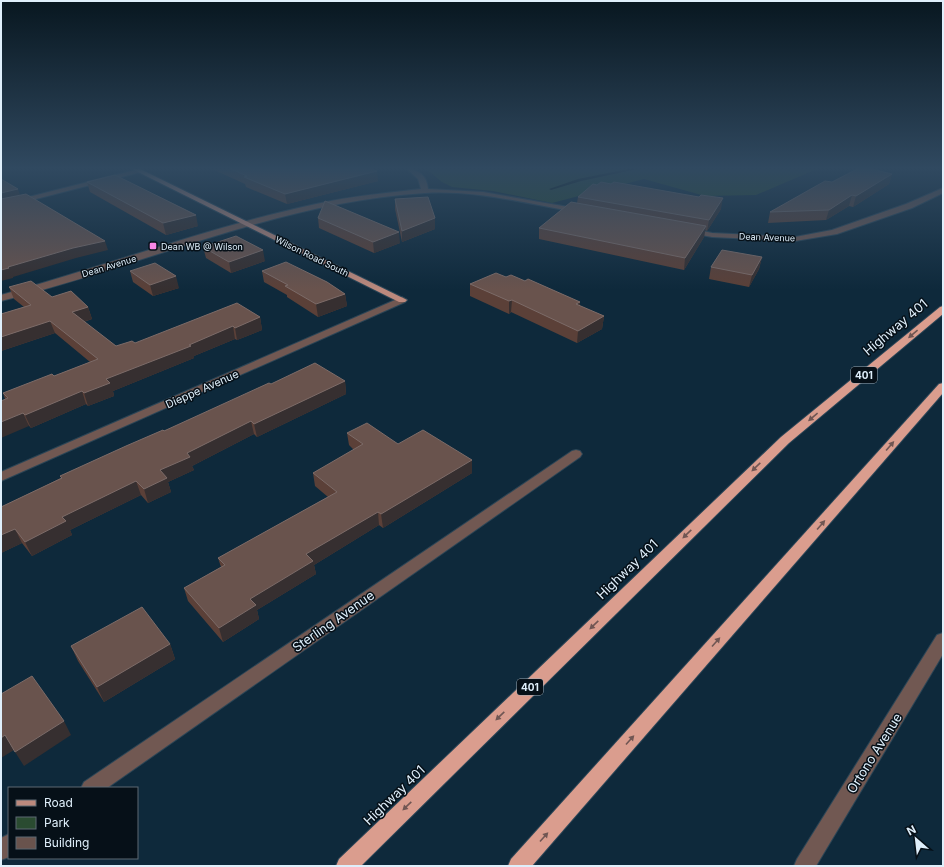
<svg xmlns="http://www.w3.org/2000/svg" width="944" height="867" font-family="Inter,sans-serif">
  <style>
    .green { fill: #2a4b31 }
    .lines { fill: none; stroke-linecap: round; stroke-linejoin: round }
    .stream { fill: #001011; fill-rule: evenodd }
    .minor-casing { stroke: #2b4556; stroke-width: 2 }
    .major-casing { stroke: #2b4556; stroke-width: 2 }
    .highway-casing { stroke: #2b4556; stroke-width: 2 }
    .minor { fill: #715852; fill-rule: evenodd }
    .major { fill: #bc897d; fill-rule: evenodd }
    .highway { fill: #da9d8e; fill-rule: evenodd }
    .wall { fill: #5b4038 }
    .shaded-wall { fill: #362f30 }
    .building { fill: #69534d; stroke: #7c6b68 }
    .oneway { fill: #705653 }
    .poi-dot { fill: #fa87e7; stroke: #061018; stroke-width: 1.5 }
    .labels { text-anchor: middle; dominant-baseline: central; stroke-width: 3; stroke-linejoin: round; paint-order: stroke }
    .far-street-label { font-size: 9px; fill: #dfeffb; stroke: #061018 }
    .far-poi-label { font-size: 9px; fill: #dfeffb; stroke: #061018; text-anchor: start }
    .shield { fill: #061018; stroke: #9eacb7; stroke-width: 1 }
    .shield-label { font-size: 10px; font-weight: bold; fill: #dfeffb }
    .street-label { font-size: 11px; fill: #dfeffb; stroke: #061018 }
    .near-street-label { font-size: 13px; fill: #dfeffb; stroke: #061018 }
  </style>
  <rect width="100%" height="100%" fill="#0e293b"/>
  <path class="green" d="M 426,169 L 817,169 L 756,195 L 705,196 L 644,179 L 552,203 L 493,191 L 452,187 L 442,182 Z"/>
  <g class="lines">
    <path class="stream" d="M 628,169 L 637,169 L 581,181 L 551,190 L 549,189 L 578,179 Z"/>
    <defs>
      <g id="minor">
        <path d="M 139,169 L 142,171 L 141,172 L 1,208 L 1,204 Z"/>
        <path d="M 407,169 C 419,169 427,176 428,189 L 483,192 L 580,209 L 584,211 L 580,213 C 529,204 477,190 425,193 C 277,202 143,266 1,301 L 1,295 C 106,266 209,227 316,204 C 351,196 386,193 421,189 L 418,179 Z"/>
        <path d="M 943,188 L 943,193 L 912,208 L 837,234 L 795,241 L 712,237 L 686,232 L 685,230 L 689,228 L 712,233 L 795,237 L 832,230 L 906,204 Z"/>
        <path d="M 402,297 L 407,300 L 405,302 L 1,481 L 1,472 Z"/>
        <path d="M 576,450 L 580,451 L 582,454 L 580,457 L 107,788 L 81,788 L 84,782 L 572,451 Z"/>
        <path d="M 943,633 L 943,654 L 816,866 L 794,866 L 797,859 L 937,635 Z"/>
        <path d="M 9,834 L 9,857 L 1,860 L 1,838 Z"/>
      </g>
      <path id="major" d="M 132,169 L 140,169 L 407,300 L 405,302 L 399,302 Z"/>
      <g id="highway">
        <path d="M 943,306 L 943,314 L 789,443 L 361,866 L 336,866 L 339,859 L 781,437 L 940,307 Z"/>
        <path d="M 943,383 L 943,393 L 532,866 L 508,866 L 511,859 L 939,384 Z"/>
      </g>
    </defs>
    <use href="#minor" class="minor-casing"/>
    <use href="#major" class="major-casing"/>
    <use href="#highway" class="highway-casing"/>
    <use href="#minor" class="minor"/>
    <use href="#major" class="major"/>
    <use href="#highway" class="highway"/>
  </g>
  <g class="wall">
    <path d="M 212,169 L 372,169 L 378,181 L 287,204 L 246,187 L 245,184 Z"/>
    <path d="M 892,174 L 889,184 L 853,207 L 849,206 L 826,220 L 768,223 L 770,212 Z"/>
    <path d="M 87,182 L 198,226 L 166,235 L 90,192 Z"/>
    <path d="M 578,197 L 721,209 L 707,231 L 705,230 L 704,237 L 684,270 L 539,239 L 539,228 L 577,203 Z"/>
    <path d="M 395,199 L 435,229 L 402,242 L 395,209 Z"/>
    <path d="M 318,218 L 400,243 L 374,253 L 319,228 Z"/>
    <path d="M 203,247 L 265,261 L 231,273 L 206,258 Z"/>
    <path d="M 762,257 L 759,269 L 749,287 L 709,279 L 711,267 Z"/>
    <path d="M 130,271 L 179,288 L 153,296 L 133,282 Z"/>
    <path d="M 262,271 L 345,294 L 347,306 L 318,317 L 287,297 L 287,295 L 264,282 Z"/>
    <path d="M 506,277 L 580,302 L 580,306 L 604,316 L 602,329 L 577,343 L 511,312 L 509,314 L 470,296 L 470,284 Z"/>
    <path d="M 9,287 L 52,297 L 88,307 L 92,319 L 84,322 L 116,346 L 135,343 L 260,317 L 262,330 L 237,340 L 235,339 L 194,356 L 194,358 L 113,391 L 114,396 L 88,406 L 86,404 L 31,428 L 5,399 L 3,393 L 54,376 L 90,362 L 55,333 L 1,351 L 1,314 L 24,307 L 14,299 Z"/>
    <path d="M 345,381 L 346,394 L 257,437 L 254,434 L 192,466 L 194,470 L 168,482 L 171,492 L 148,503 L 141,495 L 70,530 L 72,535 L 32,556 L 22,543 L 1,553 L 1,507 L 61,478 L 60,476 L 164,431 L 271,384 Z"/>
    <path d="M 347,433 L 398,444 L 472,473 L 383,528 L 379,525 L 314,565 L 316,574 L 257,610 L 259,619 L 223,642 L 188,601 L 184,588 L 221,567 L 218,558 L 328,497 L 315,486 L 313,473 L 354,450 L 349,445 Z"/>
    <path d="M 170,644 L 175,659 L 104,702 L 78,661 L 71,646 Z"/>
  </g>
  <g class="shaded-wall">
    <path d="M 377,171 L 378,181 L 287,204 L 285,194 Z"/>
    <path d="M 892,174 L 889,184 L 853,207 L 856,196 Z"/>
    <path d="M 18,189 L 21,198 L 1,202 L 1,193 Z"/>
    <path d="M 852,195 L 849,206 L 826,220 L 829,210 Z"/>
    <path d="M 723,198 L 721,209 L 707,231 L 709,220 Z"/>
    <path d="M 196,215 L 198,226 L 166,235 L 163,223 Z"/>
    <path d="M 435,218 L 435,229 L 402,242 L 402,231 Z"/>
    <path d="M 706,226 L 704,237 L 684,270 L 685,258 Z"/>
    <path d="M 399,232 L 400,243 L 374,253 L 373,242 Z"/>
    <path d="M 105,241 L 108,250 L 76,258 L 13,277 L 13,278 L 1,281 L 1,270 L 8,267 L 73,248 Z"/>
    <path d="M 263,250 L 265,261 L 231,273 L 229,262 Z"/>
    <path d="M 762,257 L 759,269 L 749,287 L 752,275 Z"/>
    <path d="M 176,276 L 179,288 L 153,296 L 150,285 Z"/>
    <path d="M 345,294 L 347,306 L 318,317 L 316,304 Z"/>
    <path d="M 512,300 L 511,312 L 509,314 L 509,301 Z"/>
    <path d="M 580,302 L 579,314 L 576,304 Z"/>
    <path d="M 88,307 L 92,319 L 76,324 L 72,312 Z"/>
    <path d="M 604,316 L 602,329 L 577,343 L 578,331 Z"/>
    <path d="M 260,317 L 262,330 L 237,340 L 235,328 Z"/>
    <path d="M 50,321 L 55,333 L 1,351 L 1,337 Z"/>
    <path d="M 233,326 L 235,339 L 194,356 L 194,358 L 113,391 L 114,396 L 88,406 L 84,393 L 106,379 Z"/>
    <path d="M 345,381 L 346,394 L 257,437 L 254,424 Z"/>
    <path d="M 82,391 L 86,404 L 31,428 L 25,415 Z"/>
    <path d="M 23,413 L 29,426 L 1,438 L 1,422 Z"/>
    <path d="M 251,421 L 254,434 L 192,466 L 194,470 L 168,482 L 171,492 L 148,503 L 144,489 L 160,470 L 187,453 Z"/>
    <path d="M 472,460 L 472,473 L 383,528 L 381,514 Z"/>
    <path d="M 136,481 L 141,495 L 70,530 L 72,535 L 32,556 L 25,542 L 62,517 Z"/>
    <path d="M 378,512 L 379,525 L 314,565 L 316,574 L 257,610 L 259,619 L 223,642 L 219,628 L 250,599 L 306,554 Z"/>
    <path d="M 15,529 L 22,543 L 1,553 L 1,535 Z"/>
    <path d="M 170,644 L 175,659 L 104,702 L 97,687 Z"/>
    <path d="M 64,721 L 71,735 L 24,766 L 15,752 Z"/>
    <path d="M 5,735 L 14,750 L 1,758 L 1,738 Z"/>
  </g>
  <g class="building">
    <path d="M 231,169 L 372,169 L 377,171 L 285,194 L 244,177 L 247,176 Z"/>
    <path d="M 857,169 L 872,169 L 892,174 L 856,196 L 852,195 L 829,210 L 770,212 L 825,181 L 832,182 Z"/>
    <path d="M 115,175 L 196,215 L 163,223 L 87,182 Z"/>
    <path d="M 1,179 L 18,189 L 1,193 Z"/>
    <path d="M 601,182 L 611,184 L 614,182 L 699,197 L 701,195 L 723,198 L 709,220 L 578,197 L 593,184 L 597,185 Z"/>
    <path d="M 26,194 L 105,241 L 73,248 L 8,267 L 9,268 L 1,270 L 1,199 Z"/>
    <path d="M 428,197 L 435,218 L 402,231 L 395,199 Z"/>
    <path d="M 325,201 L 399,232 L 373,242 L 318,218 Z"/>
    <path d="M 571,202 L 706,226 L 685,258 L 539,228 Z"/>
    <path d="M 236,236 L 263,250 L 229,262 L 203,247 Z"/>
    <path d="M 722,250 L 762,257 L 752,275 L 711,267 Z"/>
    <path d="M 286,262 L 327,282 L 345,294 L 316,304 L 285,286 L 288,285 L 262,271 Z"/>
    <path d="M 155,263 L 176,276 L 150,285 L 130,271 Z"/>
    <path d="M 496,273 L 506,277 L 511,275 L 525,281 L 528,279 L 580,302 L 576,304 L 604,316 L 578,331 L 512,300 L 509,301 L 470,284 Z"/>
    <path d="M 31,281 L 52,297 L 71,291 L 88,307 L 72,312 L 116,346 L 132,341 L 135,343 L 237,303 L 260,317 L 235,328 L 233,326 L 189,345 L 191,346 L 106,379 L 110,383 L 84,393 L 82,391 L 25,415 L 23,413 L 1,422 L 1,401 L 8,398 L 3,393 L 52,374 L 54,376 L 98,359 L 50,321 L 1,337 L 1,314 L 31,305 L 9,287 Z"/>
    <path d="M 315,363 L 345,381 L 254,424 L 251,421 L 187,453 L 190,457 L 160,470 L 167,478 L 144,489 L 136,481 L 62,517 L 66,521 L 25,542 L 15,529 L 1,535 L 1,507 L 62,478 L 60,476 L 126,446 L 163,430 L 164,431 L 269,383 L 271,384 Z"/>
    <path d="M 367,423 L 398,444 L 423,430 L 472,460 L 381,514 L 378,512 L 306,554 L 313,561 L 250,599 L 256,605 L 219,628 L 184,588 L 225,565 L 218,558 L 337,492 L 313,473 L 363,444 L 347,433 Z"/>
    <path d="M 142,607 L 170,644 L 97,687 L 71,646 Z"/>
    <path d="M 32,676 L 64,721 L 15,752 L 5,735 L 1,738 L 1,694 Z"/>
  </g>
  <defs><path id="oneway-solid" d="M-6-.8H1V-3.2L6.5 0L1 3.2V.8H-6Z"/></defs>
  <g class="oneway">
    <use href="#oneway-solid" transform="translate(913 334) rotate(140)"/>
    <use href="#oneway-solid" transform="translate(813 417) rotate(140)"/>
    <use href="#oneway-solid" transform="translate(890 446) rotate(-49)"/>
    <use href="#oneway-solid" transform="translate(756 467) rotate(136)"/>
    <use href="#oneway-solid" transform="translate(821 525) rotate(-49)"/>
    <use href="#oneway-solid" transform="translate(687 534) rotate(136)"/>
    <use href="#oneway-solid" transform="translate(594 625) rotate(136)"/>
    <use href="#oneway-solid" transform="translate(716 642) rotate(-48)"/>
    <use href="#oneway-solid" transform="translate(500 716) rotate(136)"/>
    <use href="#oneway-solid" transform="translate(630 740) rotate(-48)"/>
    <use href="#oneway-solid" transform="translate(407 806) rotate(136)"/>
    <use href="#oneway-solid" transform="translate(544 837) rotate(-48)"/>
  </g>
  <linearGradient id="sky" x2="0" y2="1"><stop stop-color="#081720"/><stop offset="0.58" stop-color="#304960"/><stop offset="1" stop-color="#304960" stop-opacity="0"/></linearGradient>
  <rect width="944" height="290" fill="url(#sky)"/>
  <rect class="poi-dot" x="149" y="242" width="8" height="8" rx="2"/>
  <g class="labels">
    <g class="far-street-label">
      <text transform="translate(767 237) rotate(2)">Dean Avenue</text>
      <text transform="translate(312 256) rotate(26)">Wilson Road South</text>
      <text transform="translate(109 266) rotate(-17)">Dean Avenue</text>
    </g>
    <g class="far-poi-label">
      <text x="161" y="246">Dean WB @ Wilson</text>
    </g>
    <g class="shield">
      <rect x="851" y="367" width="26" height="16" rx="3"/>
      <rect x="517" y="679" width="26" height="16" rx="3"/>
    </g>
    <g class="shield-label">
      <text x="864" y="375">401</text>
      <text x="530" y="687">401</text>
    </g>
    <g class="street-label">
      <text transform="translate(202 389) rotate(-24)">Dieppe Avenue</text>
    </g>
    <g class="near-street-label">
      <text transform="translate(895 327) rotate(-40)">Highway 401</text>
      <text transform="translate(627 569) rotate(-44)">Highway 401</text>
      <text transform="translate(333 621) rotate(-35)">Sterling Avenue</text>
      <text transform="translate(874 753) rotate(-58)">Ortono Avenue</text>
      <text transform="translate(394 795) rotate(-44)">Highway 401</text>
    </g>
  </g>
  <rect width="944" height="867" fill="none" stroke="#dfeffb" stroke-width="4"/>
  <rect x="8" y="787" width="130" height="72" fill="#061018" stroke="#5d6973"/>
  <rect x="16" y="800" width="20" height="6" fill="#bc897d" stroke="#5d6973"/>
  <text x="44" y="807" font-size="12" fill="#dfeffb">Road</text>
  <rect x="16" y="817" width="20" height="12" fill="#2a4b31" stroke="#5d6973"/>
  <text x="44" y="827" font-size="12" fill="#dfeffb">Park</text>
  <rect x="16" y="837" width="20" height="12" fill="#69534d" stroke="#5d6973"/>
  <text x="44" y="847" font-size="12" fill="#dfeffb">Building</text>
  <g transform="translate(916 839) rotate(332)" stroke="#061018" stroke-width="3" paint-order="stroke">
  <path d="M0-3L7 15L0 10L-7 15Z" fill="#dfeffb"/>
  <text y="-6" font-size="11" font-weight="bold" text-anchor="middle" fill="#dfeffb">N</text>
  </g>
</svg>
